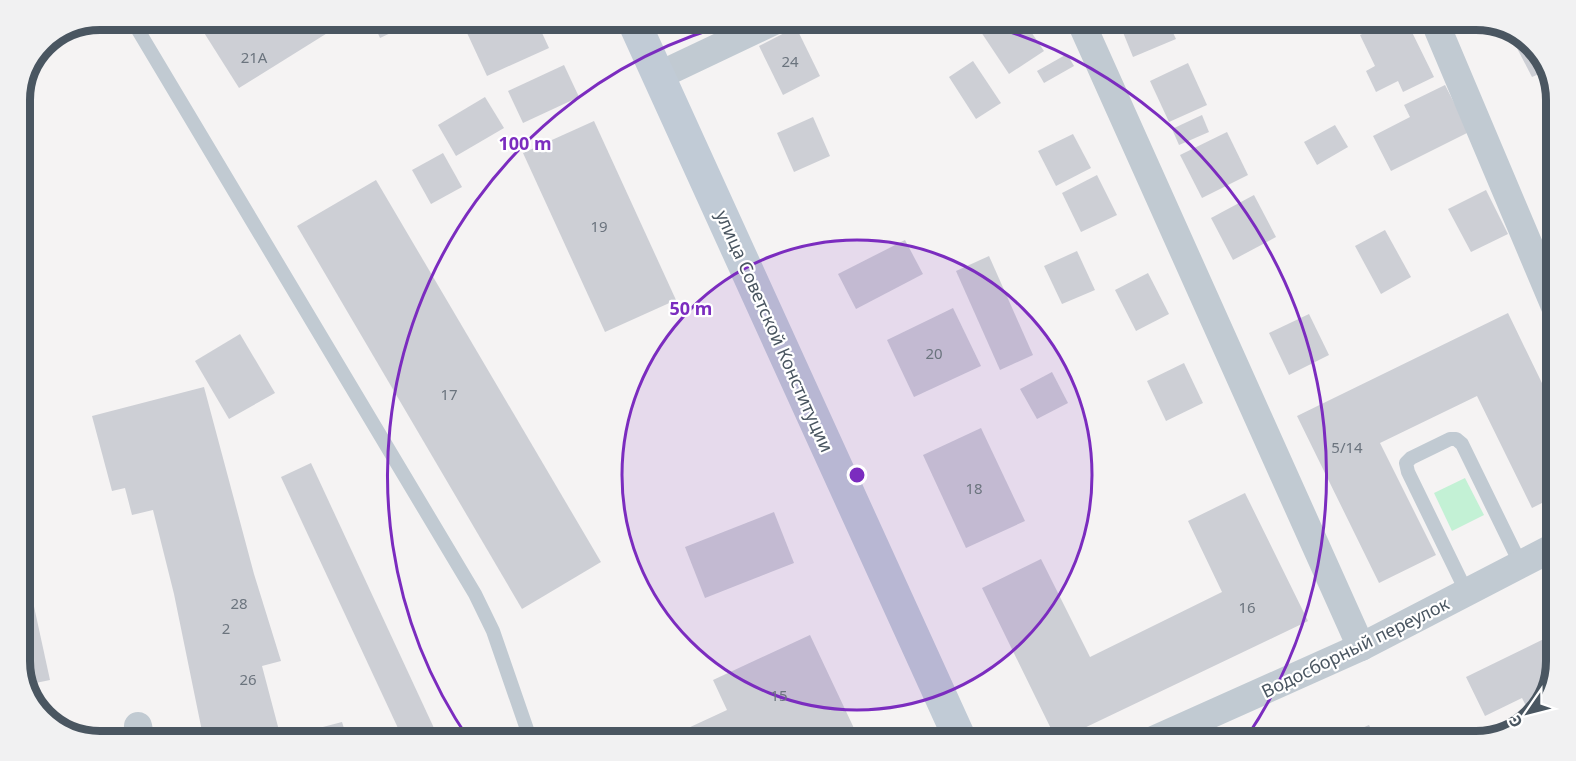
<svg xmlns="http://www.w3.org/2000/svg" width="1576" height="761" font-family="'Noto Sans',sans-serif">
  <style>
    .green { fill: #c3f1d5 }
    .building { fill: #cdcfd5 }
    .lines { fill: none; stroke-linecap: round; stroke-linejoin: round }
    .lane { stroke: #c1cad2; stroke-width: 14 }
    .street { stroke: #c1cad2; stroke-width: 28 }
    .secondary { stroke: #c1cbd6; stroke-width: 33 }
    .ring { fill: none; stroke: #7b2cbf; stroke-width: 3 }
    .labels { text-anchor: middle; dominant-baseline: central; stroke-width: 4.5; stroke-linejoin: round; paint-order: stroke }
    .number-label { font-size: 15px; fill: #6b747e }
    .street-label { font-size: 18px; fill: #4a5661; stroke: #fff }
    .rim { fill: none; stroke: #4a5661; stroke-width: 8 }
    .centre { fill: #7b2cbf; stroke: #fff; stroke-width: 3 }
    .ring-label { font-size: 18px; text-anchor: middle; font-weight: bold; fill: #7b2cbf; stroke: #fff; stroke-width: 4.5; stroke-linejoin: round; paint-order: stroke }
  </style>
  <rect width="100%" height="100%" fill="#f5f3f3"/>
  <path class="green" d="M 1465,478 L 1484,515 L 1452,531 L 1434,493 Z"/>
  <g class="building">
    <path d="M 196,20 L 332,20 L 337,27 L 239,88 Z"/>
    <path d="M 372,20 L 415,20 L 416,21 L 380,38 Z"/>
    <path d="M 461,20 L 536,20 L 549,48 L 487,76 Z"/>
    <path d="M 1000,20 L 1023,20 L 1044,51 L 1009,74 L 981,32 Z"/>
    <path d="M 1118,20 L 1167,20 L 1176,39 L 1133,57 Z"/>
    <path d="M 1392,20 L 1406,20 L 1434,77 L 1403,92 L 1398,81 L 1376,92 L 1366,71 L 1375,66 L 1360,35 Z"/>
    <path d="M 796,27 L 820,76 L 783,95 L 759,46 Z"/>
    <path d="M 1506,27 L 1511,28 L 1543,56 L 1548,70 L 1532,77 Z"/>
    <path d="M 1067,54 L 1074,66 L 1044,83 L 1037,71 Z"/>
    <path d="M 973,61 L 1001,103 L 976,119 L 949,77 Z"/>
    <path d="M 1188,63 L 1207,105 L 1169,122 L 1150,81 Z"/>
    <path d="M 564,65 L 579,97 L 523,123 L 508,91 Z"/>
    <path d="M 1445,85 L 1469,132 L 1391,171 L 1373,136 L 1410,117 L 1404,105 Z"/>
    <path d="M 485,97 L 504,128 L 456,156 L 438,125 Z"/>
    <path d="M 1202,115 L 1209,132 L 1179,145 L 1172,129 Z"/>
    <path d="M 813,117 L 830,156 L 794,172 L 777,133 Z"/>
    <path d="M 594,121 L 676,300 L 605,332 L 523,153 Z"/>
    <path d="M 1335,125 L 1348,147 L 1317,165 L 1304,142 Z"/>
    <path d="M 1227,132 L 1248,175 L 1202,198 L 1180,155 Z"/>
    <path d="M 1073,134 L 1091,168 L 1056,186 L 1038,151 Z"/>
    <path d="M 443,153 L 462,187 L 431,204 L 412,170 Z"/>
    <path d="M 1097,175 L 1117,215 L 1081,232 L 1062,193 Z"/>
    <path d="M 376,180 L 601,562 L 522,609 L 297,226 Z"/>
    <path d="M 1486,190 L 1508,234 L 1471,252 L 1448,209 Z"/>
    <path d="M 1254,195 L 1276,237 L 1233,260 L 1211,218 Z"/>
    <path d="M 1385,230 L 1411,277 L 1381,294 L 1355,246 Z"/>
    <path d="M 905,240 L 923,274 L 856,309 L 838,274 Z"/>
    <path d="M 1077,251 L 1095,290 L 1062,304 L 1044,266 Z"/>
    <path d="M 989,256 L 1033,355 L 1000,370 L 956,271 Z"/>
    <path d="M 1148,273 L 1169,314 L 1136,331 L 1115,290 Z"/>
    <path d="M 953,308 L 981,366 L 914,397 L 887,340 Z"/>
    <path d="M 1508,313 L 1556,412 L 1556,496 L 1532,508 L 1477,396 L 1380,443 L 1436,555 L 1379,583 L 1297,416 Z"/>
    <path d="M 1309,314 L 1329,355 L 1289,375 L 1269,333 Z"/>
    <path d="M 240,334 L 275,393 L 229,419 L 195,361 Z"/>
    <path d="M 1184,363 L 1203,403 L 1166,421 L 1147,381 Z"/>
    <path d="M 1052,372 L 1068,403 L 1037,419 L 1020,389 Z"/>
    <path d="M 204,387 L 254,574 L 281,661 L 262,666 L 281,738 L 342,722 L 348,741 L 204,741 L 174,594 L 153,510 L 132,515 L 125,488 L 112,491 L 92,416 Z"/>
    <path d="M 981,428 L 1025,521 L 966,548 L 923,455 Z"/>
    <path d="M 311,463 L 440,741 L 404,741 L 281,477 Z"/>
    <path d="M 1245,493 L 1308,621 L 1057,741 L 982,588 L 1041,559 L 1090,657 L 1222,592 L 1188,521 Z"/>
    <path d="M 774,512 L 794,563 L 705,598 L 685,547 Z"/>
    <path d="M 20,542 L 50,680 L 26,685 L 20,667 Z"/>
    <path d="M 1556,633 L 1556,661 L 1548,696 L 1531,716 L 1522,698 L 1485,716 L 1466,677 Z"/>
    <path d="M 810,635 L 860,741 L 660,741 L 727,710 L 713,680 Z"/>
    <path d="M 1369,725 L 1377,741 L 1332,741 Z"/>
  </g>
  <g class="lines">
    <g class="lane">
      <path d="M 132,20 L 475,594 L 493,631 L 531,741"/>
      <path d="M 1467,593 L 1408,472 L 1406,463 L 1411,458 L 1450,439 L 1456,439 L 1462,444 L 1521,565"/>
    </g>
    <g class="street">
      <path d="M 1080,20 L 1361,647"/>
      <path d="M 1434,20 L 1556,309"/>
      <path d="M 658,76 L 776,20"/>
      <path d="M 138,726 L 141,741"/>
      <path d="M 1151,741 L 1361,647 L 1556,546"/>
    </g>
    <path class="secondary" d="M 633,20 L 961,741"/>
  </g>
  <circle cx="857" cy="475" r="235" fill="#7b2cbf" fill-opacity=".12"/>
  <g class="ring">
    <circle cx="857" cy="475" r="235"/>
    <path d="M470 741A469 469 0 0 1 744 20M970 20A469 469 0 0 1 1244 741"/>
  </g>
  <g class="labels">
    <g class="number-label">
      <text x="254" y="57">21А</text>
      <text x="790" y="61">24</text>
      <text x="599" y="226">19</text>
      <text x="934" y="353">20</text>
      <text x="449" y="394">17</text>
      <text x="1347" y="447">5/14</text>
      <text x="974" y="488">18</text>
      <text x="239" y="603">28</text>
      <text x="1247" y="607">16</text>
      <text x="226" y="628">2</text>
      <text x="248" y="679">26</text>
      <text x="779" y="695">15</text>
    </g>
    <g class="street-label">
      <text transform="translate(775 331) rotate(66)">улица Советской Конституции</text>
      <text transform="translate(1355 647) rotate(-26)">Водосборный переулок</text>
    </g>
  </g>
  <path d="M0 0H1576V761H0ZM100 30H1476A70 70 0 0 1 1546 100V661A70 70 0 0 1 1476 731H100A70 70 0 0 1 30 661V100A70 70 0 0 1 100 30Z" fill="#f1f1f2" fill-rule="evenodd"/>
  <path class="rim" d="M100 30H1476A70 70 0 0 1 1546 100V661A70 70 0 0 1 1476 731H100A70 70 0 0 1 30 661V100A70 70 0 0 1 100 30Z"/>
  <circle cx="857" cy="475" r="9" class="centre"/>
  <g class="ring-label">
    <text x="525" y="150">100 m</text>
    <text x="691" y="315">50 m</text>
  </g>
  <g transform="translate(1528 713) rotate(235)" stroke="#ffffff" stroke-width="4.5" paint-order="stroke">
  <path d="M0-4.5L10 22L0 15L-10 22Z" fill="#4a5661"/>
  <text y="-9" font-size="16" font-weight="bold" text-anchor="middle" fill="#4a5661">С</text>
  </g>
</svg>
